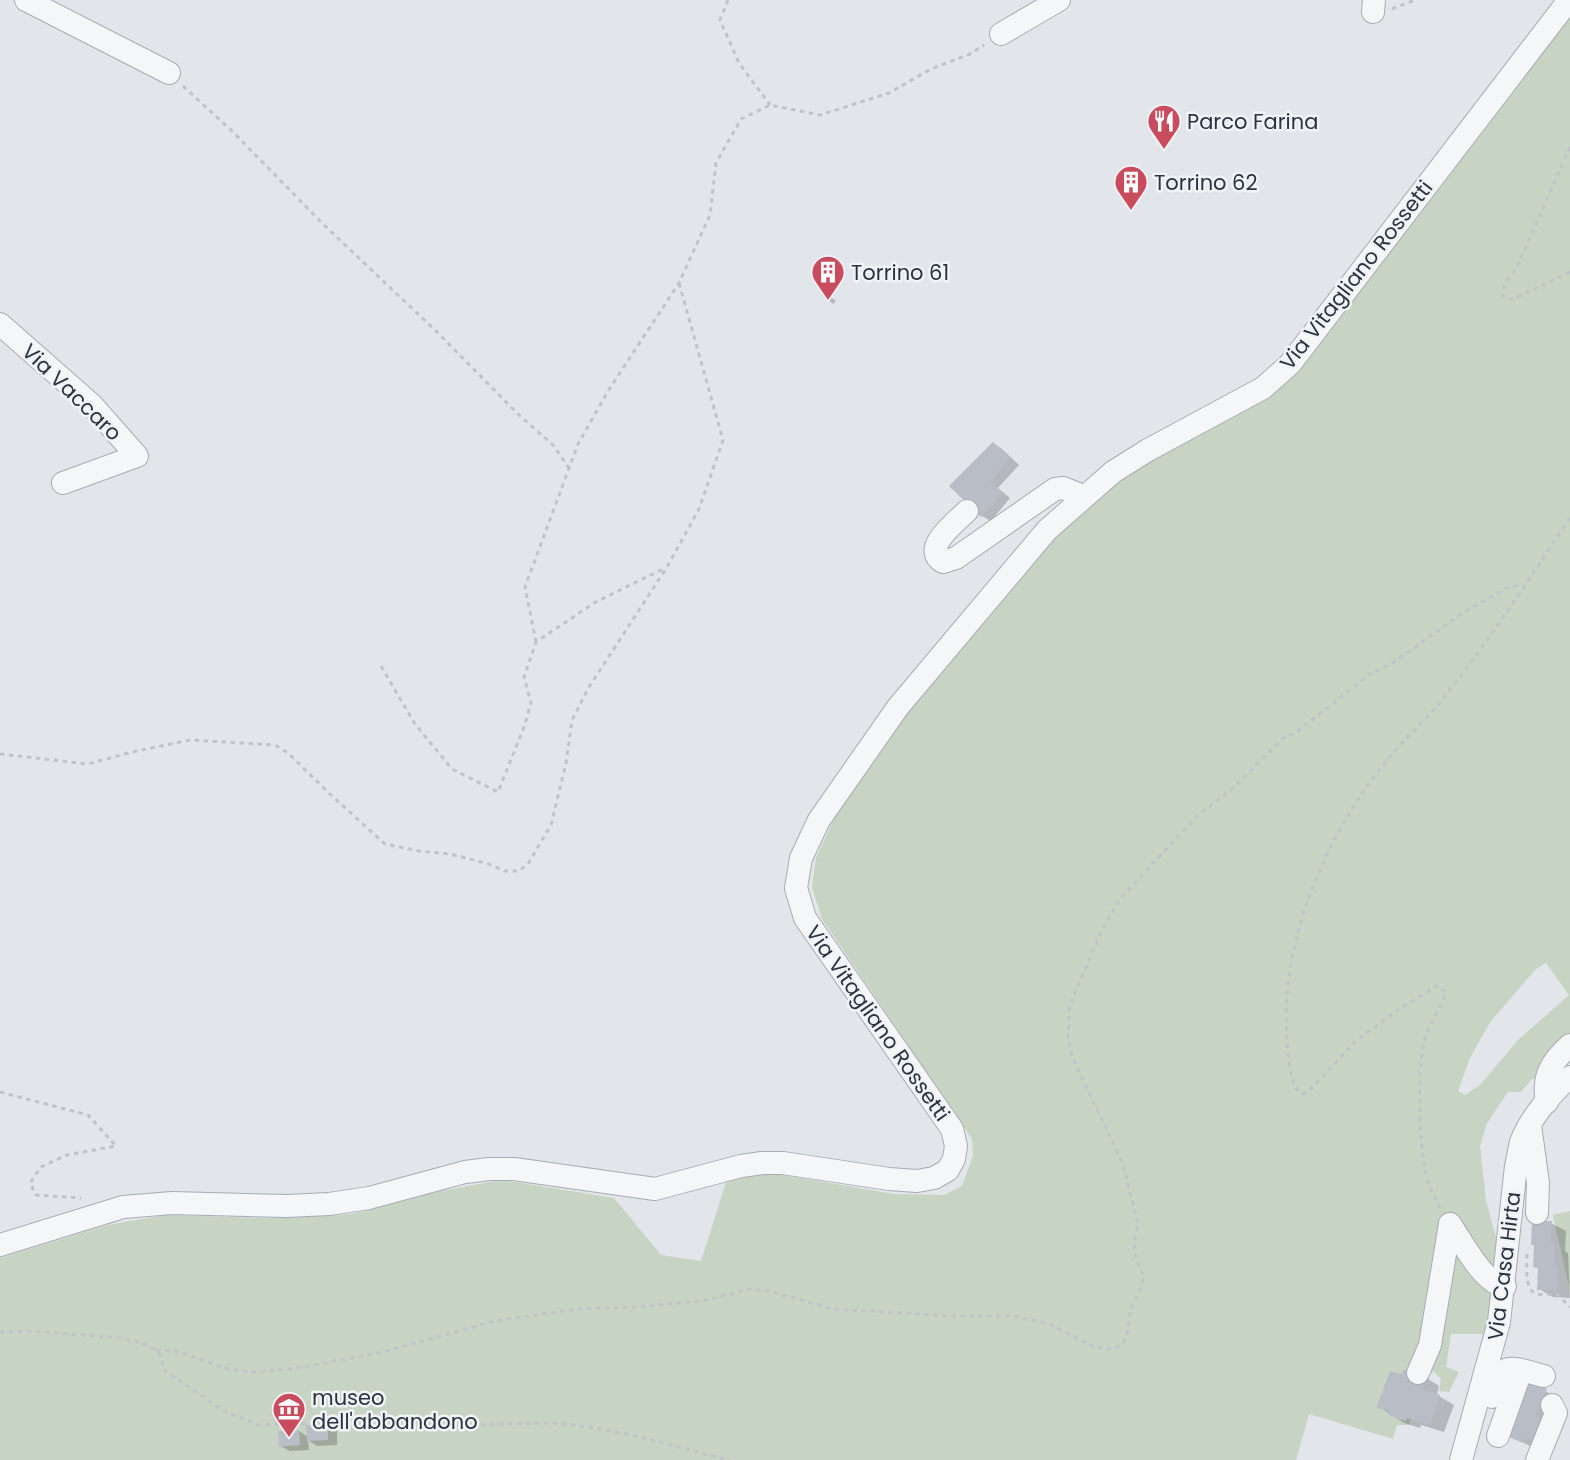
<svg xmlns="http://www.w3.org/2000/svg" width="1570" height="1460" font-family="Poppins,sans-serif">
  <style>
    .green { fill: #c7d3c3; fill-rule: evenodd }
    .shadow { fill: #0003 }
    .building { fill: #b9bec6 }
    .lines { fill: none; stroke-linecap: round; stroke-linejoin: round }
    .minor-casing { stroke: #a7acb4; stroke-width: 24 }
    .path { stroke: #c0c3c8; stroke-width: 3; stroke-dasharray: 4.5 4.5; stroke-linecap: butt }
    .minor { stroke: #f4f6f8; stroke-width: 22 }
    .labels { text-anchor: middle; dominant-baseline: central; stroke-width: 5; stroke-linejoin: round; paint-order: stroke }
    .poi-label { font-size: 21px; fill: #2b3341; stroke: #f1f4f7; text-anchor: start }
    .street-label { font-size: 21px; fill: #2b3341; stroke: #f1f4f7 }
  </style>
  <rect width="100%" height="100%" fill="#e2e5ea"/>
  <g class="green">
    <path d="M 1570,10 L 1570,1052 L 1543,1077 L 1532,1079 L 1521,1092 L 1508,1092 L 1487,1123 L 1480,1146 L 1486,1201 L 1504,1266 L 1502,1281 L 1451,1214 L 1420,1351 L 1413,1354 L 1407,1370 L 1403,1369 L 1402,1374 L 1390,1371 L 1376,1406 L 1389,1411 L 1388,1415 L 1405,1421 L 1407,1418 L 1411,1419 L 1409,1425 L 1397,1425 L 1393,1439 L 1309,1414 L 1296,1460 L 0,1460 L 0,1258 L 107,1225 L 166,1215 L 264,1218 L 352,1214 L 436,1192 L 501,1180 L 614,1198 L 661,1255 L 701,1261 L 727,1179 L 772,1173 L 894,1194 L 944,1195 L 962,1186 L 973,1156 L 972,1139 L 822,919 L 812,887 L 816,858 L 837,812 L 882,746 L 963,642 L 1036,557 L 1086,507 L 1123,477 L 1268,395 L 1292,379 ZM 1546,963 L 1569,995 L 1518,1040 L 1480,1085 L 1465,1095 L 1458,1091 L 1469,1060 L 1490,1022 L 1536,969 Z"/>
    <path d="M 1570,1211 L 1570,1291 L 1553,1215 Z"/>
    <path d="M 1455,1239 L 1499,1294 L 1491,1334 L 1451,1334 L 1446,1367 L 1459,1372 L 1449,1392 L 1439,1391 L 1441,1379 L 1434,1372 L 1428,1372 Z"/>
  </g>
  <g class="shadow">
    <path d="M 828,295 L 836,301 L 833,304 L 826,298 Z"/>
    <path d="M 993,443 L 1002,449 L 1019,465 L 998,488 L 1010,498 L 991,521 L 982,516 L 952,486 Z"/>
    <path d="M 1551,1223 L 1566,1231 L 1565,1251 L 1568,1253 L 1570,1298 L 1553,1297 L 1539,1289 L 1540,1269 L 1535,1267 Z"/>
    <path d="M 1425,1377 L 1439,1386 L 1437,1395 L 1454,1405 L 1444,1432 L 1421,1425 L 1420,1428 L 1404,1423 L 1378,1406 Z"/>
    <path d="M 1529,1383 L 1561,1399 L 1538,1450 L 1506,1434 Z"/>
    <path d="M 327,1426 L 337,1431 L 337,1445 L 317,1446 L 308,1440 L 309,1450 L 290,1451 L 280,1446 L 299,1431 L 308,1437 Z"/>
  </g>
  <g class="building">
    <path d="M 993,442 L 1010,458 L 990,482 L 1002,492 L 981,517 L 949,486 Z"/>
    <path d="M 1532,1221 L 1552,1221 L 1551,1243 L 1554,1243 L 1554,1265 L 1558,1265 L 1557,1290 L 1537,1290 L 1538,1268 L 1533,1267 L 1534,1245 L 1531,1245 Z"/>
    <path d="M 1403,1369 L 1425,1376 L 1422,1389 L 1440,1395 L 1430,1425 L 1407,1418 L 1405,1421 L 1388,1415 L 1389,1411 L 1376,1407 L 1390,1371 L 1402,1374 Z"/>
    <path d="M 1528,1381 L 1547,1389 L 1535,1416 L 1544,1420 L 1534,1442 L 1525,1438 L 1523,1443 L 1504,1435 Z"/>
    <path d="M 328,1424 L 328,1440 L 307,1441 L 306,1425 Z"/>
    <path d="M 299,1430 L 300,1445 L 279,1447 L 278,1431 Z"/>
  </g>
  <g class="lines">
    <defs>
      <g id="minor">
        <path d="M 26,0 L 169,73"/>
        <path d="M 1373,12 L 1374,0"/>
        <path d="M 1001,34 L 1059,0"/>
        <path d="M 0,324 L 92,405 L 137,456 L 63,483"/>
        <path d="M 967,511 C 956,522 920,549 943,562 L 956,558 L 1055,489 L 1063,488 L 1083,496"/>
        <path d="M 1547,1102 C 1542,1077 1551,1062 1570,1045"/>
        <path d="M 1530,1125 L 1538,1183 L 1537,1213"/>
        <path d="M 1450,1224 C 1462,1241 1483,1284 1505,1286"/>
        <path d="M 0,1245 L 123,1207 L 172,1203 L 287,1206 L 329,1204 L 369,1198 L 465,1172 L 489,1169 L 514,1169 L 655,1189 L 741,1166 L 762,1163 L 783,1163 L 889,1179 L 917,1181 L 934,1178 L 948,1170 L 954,1159 L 956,1146 L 952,1129 L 805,918 L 796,888 L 801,858 L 819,820 L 898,707 L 1047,530 L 1113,472 L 1148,450 L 1263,388 L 1290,364 L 1569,0"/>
        <path d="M 1418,1373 L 1430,1345 L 1450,1224"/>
        <path d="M 1492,1397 C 1494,1390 1496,1378 1501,1373 C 1510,1363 1533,1374 1544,1376"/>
        <path d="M 1498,1436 L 1521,1371"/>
        <path d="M 1461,1460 L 1499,1322 L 1516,1166 C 1518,1158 1519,1149 1521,1142 C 1529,1120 1552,1092 1570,1077"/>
        <path d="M 1537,1460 L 1556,1413 L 1552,1405"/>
      </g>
    </defs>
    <use href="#minor" class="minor-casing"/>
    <g class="path">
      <path d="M 728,0 L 720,20 L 739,63 L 770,105"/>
      <path d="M 1392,9 L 1415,0"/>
      <path d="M 183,86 L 233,132 L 325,226 L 435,330 L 518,414 L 553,445 L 569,468"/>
      <path d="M 1570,147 L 1516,269 L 1504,285 L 1503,296 L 1507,299 L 1513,299 L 1570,272"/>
      <path d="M 536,642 L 525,587 L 578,444 L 608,391 L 679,283 L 710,215 L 716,163 L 741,119 L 770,105 L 820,115 L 889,93 L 931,69 L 970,54 L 984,45"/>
      <path d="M 381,666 L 415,724 L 452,769 L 498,792 L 524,727 L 531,703 L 524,677 L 536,642 L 594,603 L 665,568"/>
      <path d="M 0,754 L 88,764 L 132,752 L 190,740 L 275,745 L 288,753 L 332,796 L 385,844 L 419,851 L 450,854 L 489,864 L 505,871 L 519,871 L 528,864 L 551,825 L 566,763 L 572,720 L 589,687 L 667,567 L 699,509 L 723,440 L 679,283"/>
      <path d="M 0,1092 L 88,1115 L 116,1146 L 67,1155 L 41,1167 L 30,1183 L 36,1195 L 81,1198"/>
      <path d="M 1440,1208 C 1436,1199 1431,1191 1428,1182 C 1419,1151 1416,1070 1425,1039 C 1430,1023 1440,1008 1446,992 L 1437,986 L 1399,1009 L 1355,1042 L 1307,1093 L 1301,1094 C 1289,1084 1288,1053 1287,1038 C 1279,940 1329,828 1392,754 C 1411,732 1433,713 1450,690 C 1493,635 1531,576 1570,518"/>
      <path d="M 1527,1254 C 1527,1265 1524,1291 1537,1294 C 1543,1295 1551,1294 1557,1294 L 1570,1307"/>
      <path d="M 0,1332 L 33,1331 L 120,1338 L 143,1343 L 156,1350 L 160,1355 L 165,1371 L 226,1412 L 259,1425 L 327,1423 L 345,1427 L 552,1423 C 591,1426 630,1434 667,1444 C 689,1449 709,1456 730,1460"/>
      <path d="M 156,1350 L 176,1351 L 231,1370 L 256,1372 L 298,1368 L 383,1352 L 495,1321 L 576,1309 L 639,1307 L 708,1300 L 749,1289 L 769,1291 L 833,1309 L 951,1316 L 1013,1316 L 1050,1324 L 1092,1346 L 1107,1349 L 1117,1347 L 1124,1342 L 1128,1331 L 1130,1312 L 1142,1285 L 1143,1275 L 1136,1259 L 1134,1243 L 1138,1224 L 1123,1164 L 1072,1057 L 1068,1038 L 1070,1005 L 1102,930 L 1119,900 L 1196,817 L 1232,789 L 1282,739 L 1298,731 L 1370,674 L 1394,662 L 1467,610 L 1508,587 L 1516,586 L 1521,589"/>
    </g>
    <use href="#minor" class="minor"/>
  </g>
  <defs>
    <symbol id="restaurant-pin" viewBox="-11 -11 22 30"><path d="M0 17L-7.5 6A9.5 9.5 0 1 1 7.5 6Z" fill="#c94c5e" stroke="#f1f4f7"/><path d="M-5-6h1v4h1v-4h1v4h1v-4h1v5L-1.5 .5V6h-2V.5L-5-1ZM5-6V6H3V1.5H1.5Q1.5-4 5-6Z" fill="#fff"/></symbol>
    <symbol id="building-pin" viewBox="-11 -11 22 30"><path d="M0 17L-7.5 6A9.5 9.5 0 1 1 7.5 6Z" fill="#c94c5e" stroke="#f1f4f7"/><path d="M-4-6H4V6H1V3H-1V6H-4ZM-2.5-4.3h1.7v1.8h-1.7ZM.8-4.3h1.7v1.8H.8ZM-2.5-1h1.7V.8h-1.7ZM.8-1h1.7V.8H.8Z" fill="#fff"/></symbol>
    <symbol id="museum-pin" viewBox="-11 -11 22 30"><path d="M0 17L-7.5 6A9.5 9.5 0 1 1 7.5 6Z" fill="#c94c5e" stroke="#f1f4f7"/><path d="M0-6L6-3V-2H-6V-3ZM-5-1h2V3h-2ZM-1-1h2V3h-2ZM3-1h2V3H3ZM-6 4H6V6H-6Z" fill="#fff"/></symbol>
  </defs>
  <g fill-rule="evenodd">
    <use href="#restaurant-pin" x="1145" y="102" width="38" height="52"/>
    <use href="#building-pin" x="1112" y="163" width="38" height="52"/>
    <use href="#building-pin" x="809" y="253" width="38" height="52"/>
    <use href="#museum-pin" x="270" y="1390" width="38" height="52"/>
  </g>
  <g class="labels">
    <g class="poi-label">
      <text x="1187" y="121">Parco Farina</text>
      <text x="1154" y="182">Torrino 62</text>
      <text x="851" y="272">Torrino 61</text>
      <text x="312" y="1397">museo<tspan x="312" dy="24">dell'abbandono</tspan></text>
    </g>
    <g class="street-label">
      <text transform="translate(1356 275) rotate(-52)">Via Vitagliano Rossetti</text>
      <text transform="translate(72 392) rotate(44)">Via Vaccaro</text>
      <text transform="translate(878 1023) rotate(55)">Via Vitagliano Rossetti</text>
      <text transform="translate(1504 1266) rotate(-83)">Via Casa Hirta</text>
    </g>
  </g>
</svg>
